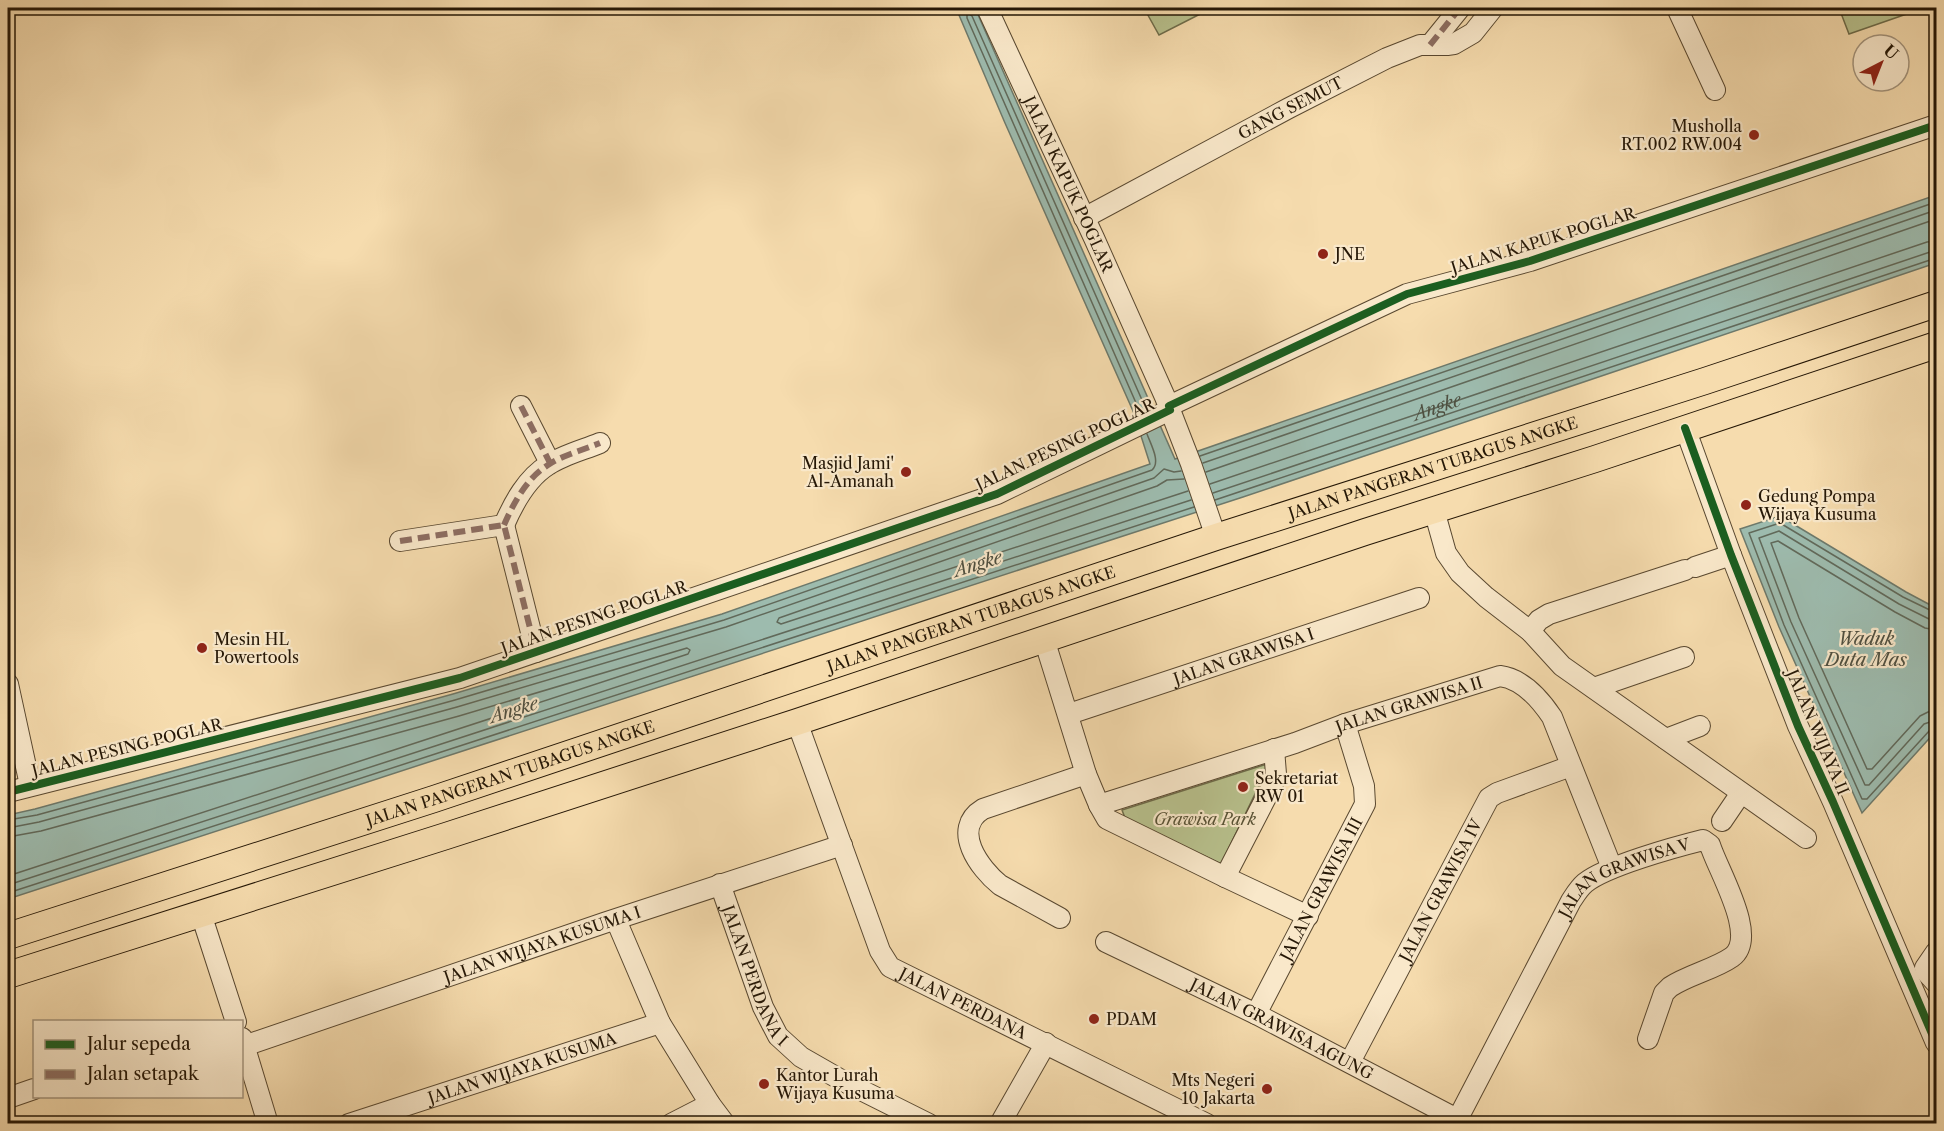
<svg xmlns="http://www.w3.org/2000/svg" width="1944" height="1131" font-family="'Libre Caslon Text',serif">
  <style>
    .green { fill: #b8c18d; stroke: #6e6c4a; stroke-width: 1.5 }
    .water { fill: #9dbbae; stroke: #6d796b; stroke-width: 1.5 }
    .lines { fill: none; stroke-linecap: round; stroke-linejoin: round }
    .shore { stroke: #61695a; stroke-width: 1.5 }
    .minor-casing { stroke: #594830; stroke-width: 22 }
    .major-casing { stroke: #251706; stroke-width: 28 }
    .minor { stroke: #f9e8ca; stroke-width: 20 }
    .major { stroke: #f6dcae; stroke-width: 26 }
    .quiet { stroke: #8d6e63; stroke-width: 6; stroke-dasharray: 12 6; stroke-linecap: butt }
    .cycleway-casing { stroke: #f9e8ca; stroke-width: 11 }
    .cycleway { stroke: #1b5e20; stroke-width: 8 }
    .poi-dot { fill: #8f2418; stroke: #f9e8ca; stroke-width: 2 }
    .labels { text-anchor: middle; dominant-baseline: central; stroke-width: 4.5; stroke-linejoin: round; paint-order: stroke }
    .street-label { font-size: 16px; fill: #251706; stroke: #f9e8ca }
    .poi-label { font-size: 16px; fill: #251706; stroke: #f9e8ca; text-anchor: start }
    .park-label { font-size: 16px; font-style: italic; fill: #585235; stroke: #f9e8ca }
    .water-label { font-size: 18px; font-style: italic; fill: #4f5041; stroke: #f9e8ca }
  </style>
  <rect width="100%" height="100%" fill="#f6dcae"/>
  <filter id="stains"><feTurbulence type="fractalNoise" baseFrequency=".00333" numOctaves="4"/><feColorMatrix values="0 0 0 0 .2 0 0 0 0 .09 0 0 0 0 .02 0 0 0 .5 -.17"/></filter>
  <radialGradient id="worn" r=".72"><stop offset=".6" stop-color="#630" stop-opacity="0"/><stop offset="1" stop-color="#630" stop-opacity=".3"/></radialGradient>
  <g class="green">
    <path d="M 1144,8 L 1212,8 L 1159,35 Z"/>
    <path d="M 1839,8 L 1924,8 L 1849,34 Z"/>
    <path d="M 1270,763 L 1221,864 L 1125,818 L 1122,810 Z"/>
  </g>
  <g class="water">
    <path d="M 956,8 L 975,8 L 1175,459 L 1936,195 L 1936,263 L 1243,497 L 8,899 L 8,815 L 35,809 L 453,694 L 722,614 L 1150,464 L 1133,411 L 1005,123 Z"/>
    <path d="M 1780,516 L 1906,592 L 1936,608 L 1936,731 L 1862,813 L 1779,627 L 1740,529 Z"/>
  </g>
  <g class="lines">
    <g class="shore">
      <path d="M 962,8 L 967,15 L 967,18 L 1140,412"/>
      <path d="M 970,8 L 969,14 L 972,16 L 1146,409"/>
      <path d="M 1200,456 L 1936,202"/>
      <path d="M 1203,463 L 1936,210"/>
      <path d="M 1206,472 L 1936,219"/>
      <path d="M 1184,479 L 1167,480 L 1157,486 L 779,618 L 777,622 L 781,624 L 1188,491"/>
      <path id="s1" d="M 1210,484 L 1927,242 L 1936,241"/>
      <path d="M 1213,493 L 1936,250"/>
      <path d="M 1215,500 L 1936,258"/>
      <path d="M 1936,613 L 1903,597 L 1780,523 L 1749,533 L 1784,625 L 1862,799 L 1867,799 L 1930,730 L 1936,728"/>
      <path d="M 1936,621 L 1929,619 L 1899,604 L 1779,531 L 1759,538 L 1791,622 L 1865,785 L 1869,785 L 1924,724 L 1936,720"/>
      <path d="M 1936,630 L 1925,628 L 1895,612 L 1778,541 L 1771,543 L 1799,618 L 1867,769 L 1872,769 L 1920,716 L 1928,712 L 1936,711"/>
      <path d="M 8,820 L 37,815 L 455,700 L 724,620 L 1152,470 C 1161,462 1151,445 1147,434"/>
      <path d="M 8,828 L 39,822 L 457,707 L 726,627 L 1154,478 L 1164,469 L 1174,472 L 1181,471"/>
      <path d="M 8,837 L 41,831 L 459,716 L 687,648 L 690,650 L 688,654 L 8,876"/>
      <path d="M 8,885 L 1191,500"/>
      <path d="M 8,893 L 1194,507"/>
    </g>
    <defs>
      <g id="minor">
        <path id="s2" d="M 987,8 L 1094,238 L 1165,397 L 1191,464 L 1216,537"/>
        <path d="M 1677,8 L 1715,90"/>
        <path d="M 1430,45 L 1460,8"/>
        <path id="s3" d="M 1084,218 L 1289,108 L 1387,58 L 1420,45 L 1447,45 L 1454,44 L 1473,33 L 1493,8"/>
        <path d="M 521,406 L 550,463"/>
        <path d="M 1169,406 L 1407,294 L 1530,261 L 1936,125"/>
        <path d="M 1685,428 L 1731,555 L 1798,726 L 1833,802 L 1936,1043"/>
        <path d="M 1434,510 L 1446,553 L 1460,573 L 1486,597 L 1530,631 L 1562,666 L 1806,838"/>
        <path d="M 504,525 C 514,502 527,478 548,465 C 563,455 583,450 600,443"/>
        <path d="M 400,541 L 504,525 L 536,652"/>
        <path d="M 1695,567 L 1731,555"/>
        <path d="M 1530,631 L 1539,620 L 1549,614 L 1685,570"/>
        <path d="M 1044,639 L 1086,774 L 1099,805 L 1107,819 L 1225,877 L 1308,916"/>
        <path d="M 8,684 L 30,785"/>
        <path d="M 1594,688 L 1684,657"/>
        <path id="s4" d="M 1069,714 L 1419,598"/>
        <path id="s5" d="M 797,722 L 880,951 L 890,967 L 1207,1124"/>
        <path d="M 1666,739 L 1700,726"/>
        <path d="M 8,792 L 460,678 L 997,494 L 1170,410"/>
        <path id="s6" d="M 1099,805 L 1295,743 L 1345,724 L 1500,676 C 1523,679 1540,699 1552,717 L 1612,868"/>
        <path d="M 1722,821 L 1741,793"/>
        <path d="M 1225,877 L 1273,784 L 1276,774 L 1274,749"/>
        <path id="s7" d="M 720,884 L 763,1007 L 778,1036 L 801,1057 L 843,1081 L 929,1124"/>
        <path d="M 201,914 L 236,1022"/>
        <path d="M 1060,918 L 1000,885 C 980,869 950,829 983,809 L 1086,774"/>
        <path d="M 616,920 L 660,1023 L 710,1104 L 725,1124"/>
        <path id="s8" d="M 1106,942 L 1256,1014 L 1457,1119"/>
        <path d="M 1936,952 L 1925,968 L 1927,973 L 1936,983"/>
        <path id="s9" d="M 1256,1014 L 1365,804 L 1364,786 L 1345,724"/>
        <path d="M 242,1038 L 268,1124"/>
        <path id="s10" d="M 244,1046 L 604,923 L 842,845"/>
        <path id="s11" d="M 1350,1062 L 1489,798 L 1497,793 L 1571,766"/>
        <path d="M 8,1098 L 34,1089"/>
        <path id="s12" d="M 349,1124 L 660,1023"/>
        <path d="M 671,1124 L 710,1104"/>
        <path d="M 1000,1124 L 1046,1043"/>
        <path id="s13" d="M 1455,1124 L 1571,901 C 1575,895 1579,888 1585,883 C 1606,866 1675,847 1703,840 L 1710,845 C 1718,871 1759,937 1732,957 C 1715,969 1688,975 1670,987 L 1664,993 L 1648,1039"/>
      </g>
      <g id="major">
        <path id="s14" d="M 8,936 L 434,799 L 1216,537 L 1705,381 L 1936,304"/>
        <path d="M 8,975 L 446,836 L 797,722 L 1365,532 L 1595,459 L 1936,345"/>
      </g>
    </defs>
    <use href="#minor" class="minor-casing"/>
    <use href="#major" class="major-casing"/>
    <use href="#minor" class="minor"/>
    <use href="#major" class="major"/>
    <g class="quiet">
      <path d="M 1430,45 L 1460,8"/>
      <path d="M 521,406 L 550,463"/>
      <path d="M 504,525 C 514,502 527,478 548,465 C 563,455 583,450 600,443"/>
      <path d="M 400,541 L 504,525 L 536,652"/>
    </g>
    <defs>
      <g id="cycleway">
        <path d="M 1169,406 L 1407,294 L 1530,261 L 1936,125"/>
        <path d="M 1685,428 L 1731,555 L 1798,726 L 1833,802 L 1936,1043"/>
        <path d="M 8,792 L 460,678 L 997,494 L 1170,410"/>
      </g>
    </defs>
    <use href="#cycleway" class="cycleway-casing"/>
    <use href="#cycleway" class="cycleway"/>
  </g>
  <g class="poi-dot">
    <circle cx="1754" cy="135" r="6"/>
    <circle cx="1323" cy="254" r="6"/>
    <circle cx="906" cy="472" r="6"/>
    <circle cx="1746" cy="505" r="6"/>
    <circle cx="202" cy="648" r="6"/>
    <circle cx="1243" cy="787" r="6"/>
    <circle cx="1094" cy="1019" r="6"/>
    <circle cx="764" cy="1084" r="6"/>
    <circle cx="1267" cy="1089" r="6"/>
  </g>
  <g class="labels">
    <g class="street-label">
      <text stroke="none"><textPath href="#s3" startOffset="234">GANG SEMUT</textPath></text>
      <text stroke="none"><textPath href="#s2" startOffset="194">JALAN KAPUK POGLAR</textPath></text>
      <text transform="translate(1543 240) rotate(-17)">JALAN KAPUK POGLAR</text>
      <text transform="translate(1065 444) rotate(-25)">JALAN PESING POGLAR</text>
      <text stroke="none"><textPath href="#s14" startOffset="1500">JALAN PANGERAN TUBAGUS ANGKE</textPath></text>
      <text transform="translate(594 617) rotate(-19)">JALAN PESING POGLAR</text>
      <text stroke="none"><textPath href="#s14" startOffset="1014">JALAN PANGERAN TUBAGUS ANGKE</textPath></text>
      <text stroke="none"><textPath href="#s4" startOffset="184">JALAN GRAWISA I</textPath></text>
      <text stroke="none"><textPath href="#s6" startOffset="326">JALAN GRAWISA II</textPath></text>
      <text transform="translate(1818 732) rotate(67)">JALAN WIJAYA II</text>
      <text transform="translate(127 747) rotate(-14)">JALAN PESING POGLAR</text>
      <text stroke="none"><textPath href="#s14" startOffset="528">JALAN PANGERAN TUBAGUS ANGKE</textPath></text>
      <text stroke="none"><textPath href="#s13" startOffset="310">JALAN GRAWISA V</textPath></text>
      <text stroke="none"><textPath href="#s9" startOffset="141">JALAN GRAWISA III</textPath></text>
      <text stroke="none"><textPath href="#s11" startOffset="194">JALAN GRAWISA IV</textPath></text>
      <text stroke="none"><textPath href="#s10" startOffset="315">JALAN WIJAYA KUSUMA I</textPath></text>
      <text stroke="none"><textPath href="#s7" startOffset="98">JALAN PERDANA I</textPath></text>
      <text stroke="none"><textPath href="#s5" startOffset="344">JALAN PERDANA</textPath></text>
      <text stroke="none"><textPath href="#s8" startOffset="196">JALAN GRAWISA AGUNG</textPath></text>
      <text stroke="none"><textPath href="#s12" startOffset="182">JALAN WIJAYA KUSUMA</textPath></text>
    </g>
    <g class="poi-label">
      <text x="1742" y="126" text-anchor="end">Musholla<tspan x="1742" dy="18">RT.002 RW.004</tspan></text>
      <text x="1335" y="254">JNE</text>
      <text x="894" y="463" text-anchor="end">Masjid Jami'<tspan x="894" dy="18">Al-Amanah</tspan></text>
      <text x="1758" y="496">Gedung Pompa<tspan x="1758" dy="18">Wijaya Kusuma</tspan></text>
      <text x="214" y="639">Mesin HL<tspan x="214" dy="18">Powertools</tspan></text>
      <text x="1255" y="778">Sekretariat<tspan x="1255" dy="18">RW 01</tspan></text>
      <text x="1106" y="1019">PDAM</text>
      <text x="776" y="1075">Kantor Lurah<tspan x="776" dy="18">Wijaya Kusuma</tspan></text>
      <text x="1255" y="1080" text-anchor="end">Mts Negeri<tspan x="1255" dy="18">10 Jakarta</tspan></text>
    </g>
    <g class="park-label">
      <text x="1205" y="819">Grawisa Park</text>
    </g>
    <g class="water-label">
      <text stroke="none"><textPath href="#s1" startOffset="240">Angke</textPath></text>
      <text transform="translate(978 564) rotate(-17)">Angke</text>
      <text x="1866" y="639">Waduk<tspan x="1866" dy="21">Duta Mas</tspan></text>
      <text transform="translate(514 710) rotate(-17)">Angke</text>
    </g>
  </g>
  <rect width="1944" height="1131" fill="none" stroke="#f6dcae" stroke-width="30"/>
  <rect x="9" y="9" width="1926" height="1113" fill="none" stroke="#251706" stroke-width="3"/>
  <rect x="15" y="15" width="1914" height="1101" fill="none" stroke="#251706" stroke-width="1.5"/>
  <rect x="33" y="1020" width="210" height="78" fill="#f9e8ca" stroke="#a4947c" stroke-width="1.5"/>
  <rect x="45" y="1040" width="30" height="9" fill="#1b5e20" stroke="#a4947c" stroke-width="1.5"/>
  <text x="87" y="1050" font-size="18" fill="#251706">Jalur sepeda</text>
  <rect x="45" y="1070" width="30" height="9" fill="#8d6e63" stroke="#a4947c" stroke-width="1.5"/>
  <text x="87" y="1080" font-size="18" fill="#251706">Jalan setapak</text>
  <g transform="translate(1881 63) rotate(42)"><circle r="28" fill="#f9e8ca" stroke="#a4947c" stroke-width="1.5"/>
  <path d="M0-4.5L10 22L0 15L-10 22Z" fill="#8f2418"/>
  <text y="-9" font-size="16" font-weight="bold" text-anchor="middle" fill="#251706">U</text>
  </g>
  <rect width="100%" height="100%" filter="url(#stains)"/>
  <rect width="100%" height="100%" fill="url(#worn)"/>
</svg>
